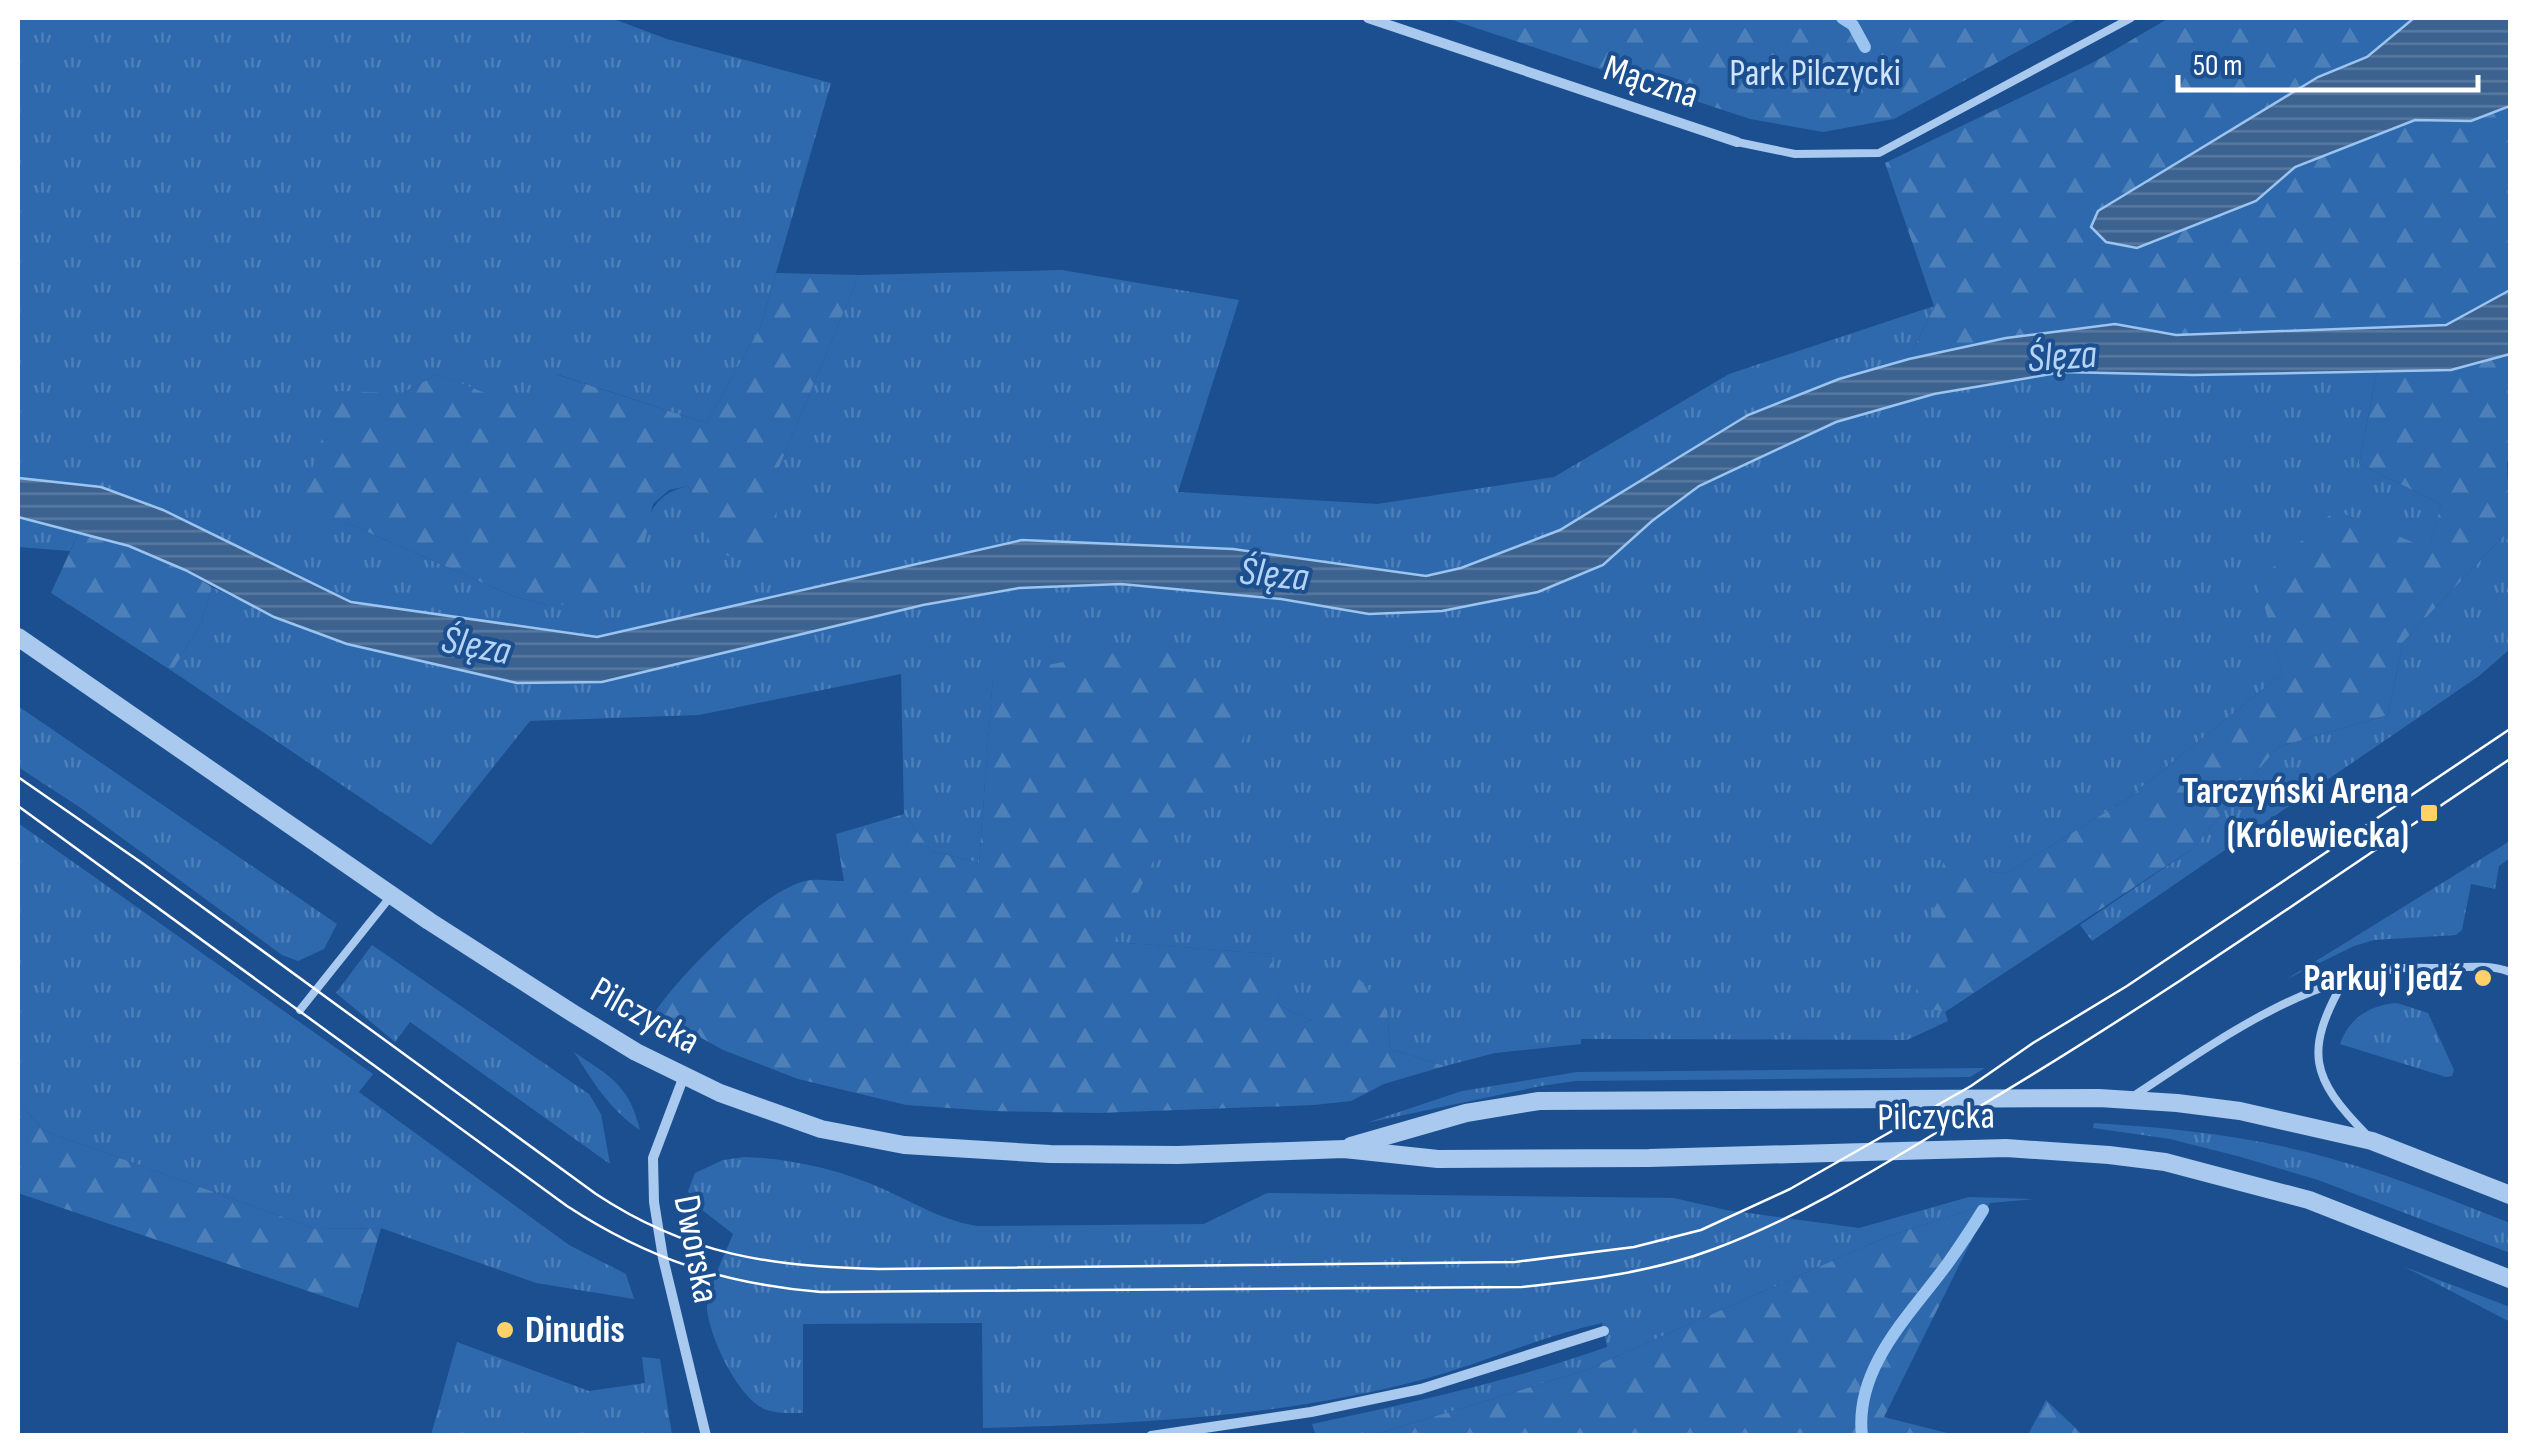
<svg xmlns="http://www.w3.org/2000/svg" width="2528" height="1453" font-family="'Sofia Sans Condensed',sans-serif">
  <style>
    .grass { fill: url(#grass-tufts) }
    .forest { fill: url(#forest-firs) }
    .water { fill: url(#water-rules); stroke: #9cc4f0; stroke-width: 2.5 }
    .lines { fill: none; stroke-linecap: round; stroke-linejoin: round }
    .stream { stroke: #9cc4f0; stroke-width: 12 }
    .service { stroke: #a9c9ee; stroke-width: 8 }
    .minor { stroke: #a9c9ee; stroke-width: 10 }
    .tertiary { stroke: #a9c9ee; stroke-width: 18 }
    .tram { stroke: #fff; stroke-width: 2.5 }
    .poi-dot { fill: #ffd166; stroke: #1b4f8f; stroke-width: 4 }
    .labels { text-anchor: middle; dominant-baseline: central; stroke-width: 8; stroke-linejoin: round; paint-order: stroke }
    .park-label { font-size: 38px; fill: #cfe3fa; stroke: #1b4f8f }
    .street-label { font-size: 38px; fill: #fff; stroke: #1b4f8f }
    .poi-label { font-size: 38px; font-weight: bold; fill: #fff; stroke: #1b4f8f; text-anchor: end }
    .water-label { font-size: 40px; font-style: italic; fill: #b5d3f5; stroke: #1b4f8f }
  </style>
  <defs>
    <pattern id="grass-tufts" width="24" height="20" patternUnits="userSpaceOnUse" patternTransform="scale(2.5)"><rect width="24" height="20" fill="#2e69ad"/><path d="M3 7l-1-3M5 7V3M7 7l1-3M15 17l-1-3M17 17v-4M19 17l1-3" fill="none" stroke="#4d80b9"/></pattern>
    <pattern id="forest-firs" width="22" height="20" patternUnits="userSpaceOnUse" patternTransform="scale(2.5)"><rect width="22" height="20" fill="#2e69ad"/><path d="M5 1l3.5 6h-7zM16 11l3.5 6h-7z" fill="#4d80b9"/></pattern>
    <pattern id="water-rules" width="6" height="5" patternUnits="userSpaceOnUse" patternTransform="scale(2.5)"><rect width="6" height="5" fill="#3c6290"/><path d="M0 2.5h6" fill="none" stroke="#597aa1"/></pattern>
  </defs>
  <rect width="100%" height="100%" fill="#1b4f8f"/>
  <g class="grass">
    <path d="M 18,18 L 611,18 L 667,39 L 831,83 L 760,328 L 706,423 L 556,374 L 542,417 L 438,374 L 403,393 L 345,522 L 513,596 L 547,605 L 640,563 C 647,524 645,496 688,486 L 698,502 L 703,517 L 777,512 L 777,472 L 859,275 L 1062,270 L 1239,300 L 1178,492 L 1377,504 L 1554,477 L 1729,374 L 1934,306 L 1909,359 L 1839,379 L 1748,415 L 1560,530 L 1461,568 L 1426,576 L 1233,549 L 1022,540 L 597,637 L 351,602 L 163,510 L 101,487 L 18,478 Z"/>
    <path d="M 2377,371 L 2359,464 L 2441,504 L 2429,550 L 2259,581 L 2282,674 L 2127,799 L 2005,874 L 1944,864 L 1914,1006 L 1945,1012 L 1948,1021 L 1907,1040 L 1581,1039 L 1581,1044 L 1495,1053 L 1445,1066 L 1390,1049 L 1387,1010 L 1312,1021 L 1279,1005 L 1271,954 L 1113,942 L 1181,803 L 993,676 L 979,863 L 931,851 L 904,814 L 901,674 L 699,715 L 530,721 L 431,845 L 172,671 L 201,624 L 212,587 L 274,617 L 347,644 L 517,683 L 1019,588 L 1121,584 L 1281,599 L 1369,614 L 1652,521 L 1699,486 L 1836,422 L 1935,394 L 2063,372 L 2193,375 Z"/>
    <path d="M 18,517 L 79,532 L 70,551 L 18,547 Z"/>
    <path d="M 2510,529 L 2510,649 L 2479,676 L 2092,941 L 2080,925 L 2192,849 L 2278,747 L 2388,715 L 2403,642 Z"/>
    <path d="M 18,706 L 337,924 L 324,949 L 298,961 L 282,955 L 81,808 L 18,767 Z"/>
    <path d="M 18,823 L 373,1074 L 359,1092 L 569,1245 L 626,1274 L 634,1299 L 536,1283 L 381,1228 L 316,1229 L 45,1131 L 18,1102 Z"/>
    <path d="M 2510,841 L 2510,858 L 2499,866 L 2495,889 L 2471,884 L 2462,930 L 2456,935 L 2374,940 L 2354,946 L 2285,980 Z"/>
    <path d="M 372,945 L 589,1094 L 601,1114 L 610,1164 L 410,1022 L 395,1042 L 336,993 Z"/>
    <path d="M 2397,1003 L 2428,1013 L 2454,1070 L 2452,1076 L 2446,1077 L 2340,1044 C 2349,1018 2370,1005 2397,1003 Z"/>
    <path d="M 574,1052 C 611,1077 629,1085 640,1130 C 610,1110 593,1082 574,1052 Z"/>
    <path d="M 1985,1068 L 1970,1077 L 1576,1081 L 1541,1086 L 1366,1123 L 1462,1091 L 1577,1072 Z"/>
    <path d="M 2094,1123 C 2173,1128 2252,1136 2329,1158 C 2391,1175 2451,1200 2510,1223 L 2510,1253 L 2318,1180 L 2241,1157 L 2170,1139 L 2093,1128 Z"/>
    <path d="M 744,1157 C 789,1158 842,1170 883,1189 C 915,1203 943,1221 978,1226 L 1204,1224 L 1267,1193 L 1674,1198 L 1726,1210 L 1859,1228 L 1969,1197 L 2035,1199 L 1990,1203 L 1886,1237 L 1586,1370 L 1374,1435 L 1316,1436 L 1312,1424 C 1411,1403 1511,1381 1607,1347 L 1602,1323 C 1541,1336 1482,1364 1421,1380 C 1277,1418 1131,1424 983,1428 L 982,1323 L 803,1324 L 803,1413 C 790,1413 777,1414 764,1409 C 737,1396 710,1338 707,1309 C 706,1292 726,1252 733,1234 L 692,1202 L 688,1191 L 695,1173 L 723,1160 Z"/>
    <path d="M 2405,1267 L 2510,1307 L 2510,1322 Z"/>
    <path d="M 457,1342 L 589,1391 L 645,1383 L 642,1357 L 660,1359 L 672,1435 L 431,1435 Z"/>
  </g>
  <g class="forest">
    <path d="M 1446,18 L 2079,18 L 1894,119 L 1823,132 L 1750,119 Z"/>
    <path d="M 2169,18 L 2414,18 L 2367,57 L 2318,77 L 2098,211 L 2091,227 L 2137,248 L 2256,202 L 2295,167 L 2415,120 L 2471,121 L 2510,106 L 2510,290 L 2446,325 L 2176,335 L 2115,324 L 2006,338 L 1909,359 L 1934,306 L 1885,163 L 2094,62 Z"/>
    <path d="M 776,273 L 859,275 L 777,472 L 777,512 L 771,554 L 743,559 L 716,553 C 702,531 702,507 688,486 L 669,490 L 653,504 L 640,563 L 617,590 L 583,604 L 547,605 L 513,596 L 345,522 L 293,529 L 337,391 L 403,393 L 438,374 L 542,416 L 555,374 L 706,423 L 760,328 Z"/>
    <path d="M 2510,354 L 2510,460 L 2507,462 L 2510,529 L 2403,642 L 2388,715 L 2278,747 L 2192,849 L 1945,1012 L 1913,1006 L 1943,863 L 2005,874 L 2127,799 L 2282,674 L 2258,581 L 2335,510 L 2429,549 L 2441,504 L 2359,464 L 2377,371 L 2451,370 Z"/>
    <path d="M 79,532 C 126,545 170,560 212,587 L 201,624 L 172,671 L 51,593 Z"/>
    <path d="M 1168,643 L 1247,724 L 1225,796 L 1181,804 L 1114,942 L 1272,954 L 1279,1005 L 1312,1021 L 1359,979 L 1387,1010 L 1390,1049 L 1445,1066 L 1384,1084 L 1351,1101 L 1314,1105 L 1098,1113 L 992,1111 L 906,1105 L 798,1079 L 723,1050 L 655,1012 C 680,975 762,891 805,881 C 817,878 832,881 844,881 L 836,834 L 904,814 L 931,851 L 979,863 L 993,675 Z"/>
    <path d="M 18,1102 L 45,1131 L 316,1229 L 381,1228 L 358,1308 L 18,1193 Z"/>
    <path d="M 1990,1203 L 1884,1417 L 1955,1435 L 1374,1435 L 1586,1370 L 1886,1237 Z"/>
    <path d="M 2046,1400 L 2083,1435 L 2028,1435 Z"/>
  </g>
  <g class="water">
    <path d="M 2414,18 L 2510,18 L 2510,106 L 2471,121 L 2415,120 L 2295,167 L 2256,201 L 2137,248 L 2106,242 L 2091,227 L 2098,211 L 2318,77 L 2367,57 Z"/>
    <path d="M 2510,290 L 2510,354 L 2451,370 L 2193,375 L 2063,372 L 1934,394 L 1836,422 L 1699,486 L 1652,521 L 1603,565 L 1538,592 L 1442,611 L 1369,614 L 1281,599 L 1121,584 L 1019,588 L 923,605 L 602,682 L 517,683 L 347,644 L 274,617 L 185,570 L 129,546 L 18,517 L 18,478 L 101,487 L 163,510 L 351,602 L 597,637 L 1022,540 L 1233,549 L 1426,576 L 1461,568 L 1560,530 L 1748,415 L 1839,379 L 1909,359 L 2006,338 L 2115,324 L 2176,335 L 2446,325 Z"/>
  </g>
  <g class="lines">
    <g class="stream">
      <path d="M 1842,18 L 1853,25 L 1865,47"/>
      <path d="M 1862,1436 C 1854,1367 1911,1314 1948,1263 C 1960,1246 1972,1228 1983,1210"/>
    </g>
    <g class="service">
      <path d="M 1737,142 L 1795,154 L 1879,153 L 2131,18"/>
      <path d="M 2343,982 C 2304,1052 2311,1078 2366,1134"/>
      <path d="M 300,1010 L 391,896"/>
      <path d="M 2132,1097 C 2213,1044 2296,982 2395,969 C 2410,967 2426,968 2441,968 C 2463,967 2491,964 2510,972"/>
    </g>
    <g class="minor">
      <path d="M 1368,18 L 1737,142"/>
      <path d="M 684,1076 L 653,1158 L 654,1202 L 663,1258 L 706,1436"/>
      <path d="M 1151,1436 L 1311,1412 L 1421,1389 L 1604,1331"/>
    </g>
    <g class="tertiary">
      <path d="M 18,637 L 429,921 L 574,1014 L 636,1052 L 720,1093 L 821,1129 L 904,1145 L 1050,1154 L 1178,1155 L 1344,1149 L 1438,1159 L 1649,1158 L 2006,1148 L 2109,1155 L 2165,1162 L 2309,1200 L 2510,1279"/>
      <path d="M 1351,1146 L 1466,1113 L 1539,1101 L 2099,1098 L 2177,1103 L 2240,1111 L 2372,1141 L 2510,1195"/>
    </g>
    <g class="tram">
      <path d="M 18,777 L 142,863 L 596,1194 C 688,1255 772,1267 879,1269 L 1515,1262 L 1634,1247 L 1701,1230 L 1790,1189 L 1971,1086 L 2033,1043 L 2127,986 L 2510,729"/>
      <path d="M 18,806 L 567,1206 C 648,1259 724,1284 821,1292 L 1522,1287 C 1588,1280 1653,1272 1714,1249 C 1804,1216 1886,1163 1967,1114 C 2153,1004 2331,879 2510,759"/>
    </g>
  </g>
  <g class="poi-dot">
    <rect x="2419" y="803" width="20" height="20" rx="5"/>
    <circle cx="2483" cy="978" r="10"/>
    <circle cx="505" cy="1330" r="10"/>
  </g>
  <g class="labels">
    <g class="park-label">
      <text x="1815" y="73">Park Pilczycki</text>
    </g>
    <g class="street-label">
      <text transform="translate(1651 82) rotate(18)">Mączna</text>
      <text transform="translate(645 1016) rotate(29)">Pilczycka</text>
      <text transform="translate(1936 1117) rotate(-1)">Pilczycka</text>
      <text transform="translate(696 1249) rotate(79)">Dworska</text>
    </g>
    <g class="poi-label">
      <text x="2409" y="791">Tarczyński Arena<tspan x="2409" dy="44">(Królewiecka)</tspan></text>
      <text x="2463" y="978">Parkuj i Jedź</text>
      <text x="525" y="1330" text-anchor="start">Dinudis</text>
    </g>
    <g class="water-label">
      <text transform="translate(2062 357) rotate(-4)">Ślęza</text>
      <text transform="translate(1274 575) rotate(6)">Ślęza</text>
      <text transform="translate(476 646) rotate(11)">Ślęza</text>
    </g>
  </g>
  <rect width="2528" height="1453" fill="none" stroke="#ffffff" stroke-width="40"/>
  <path d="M2178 75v15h300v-15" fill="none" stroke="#ffffff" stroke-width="5"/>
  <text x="2193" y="75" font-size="30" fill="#ffffff" stroke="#1b4f8f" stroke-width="8" paint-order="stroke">50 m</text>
</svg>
